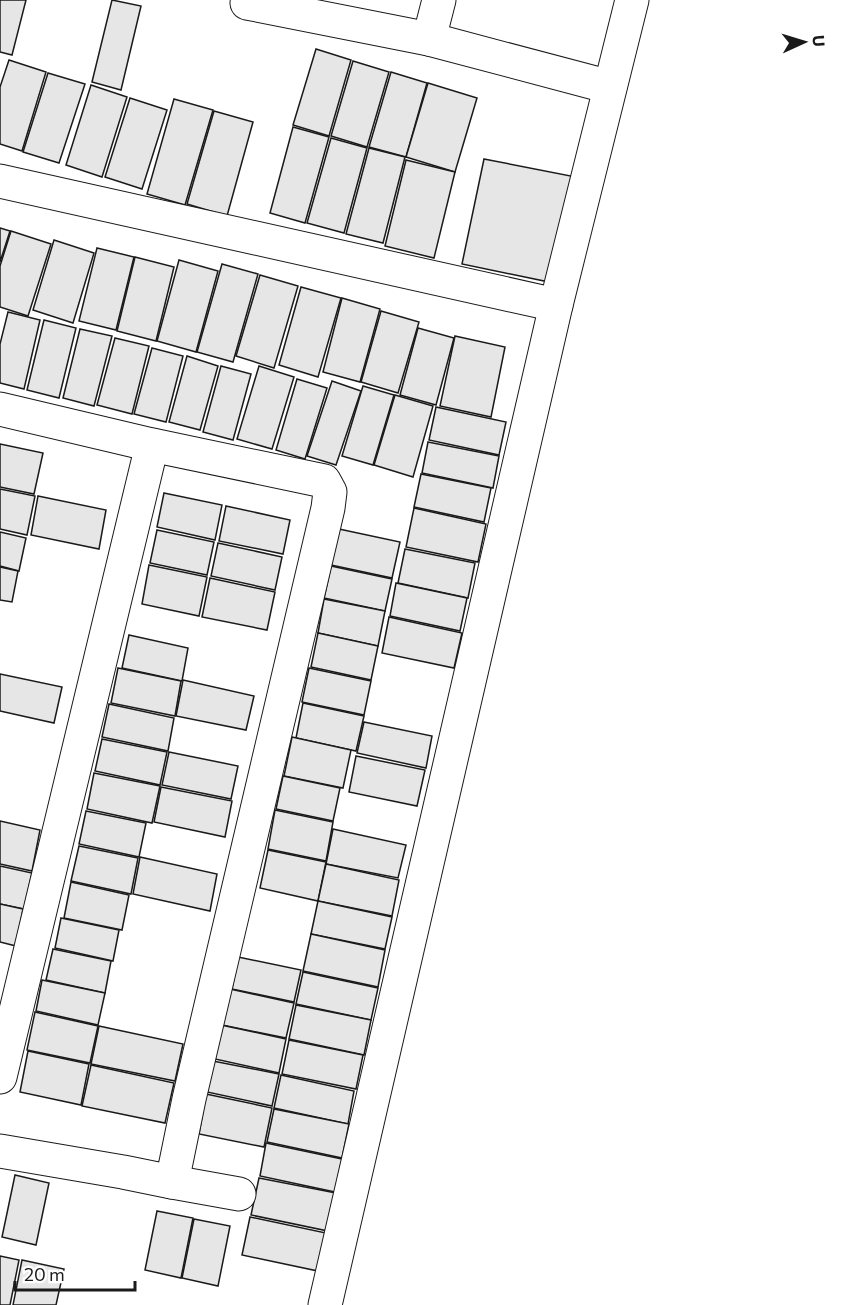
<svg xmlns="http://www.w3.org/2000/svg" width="846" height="1305" font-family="Commissioner,sans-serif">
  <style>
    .building { fill: #e6e6e6; stroke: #1a1a1a; stroke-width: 1.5 }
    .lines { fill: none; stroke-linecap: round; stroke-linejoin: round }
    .minor-casing { stroke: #1a1a1a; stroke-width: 35 }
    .minor { stroke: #fff; stroke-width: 33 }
  </style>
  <rect width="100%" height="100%" fill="#fff"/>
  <g class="building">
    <path d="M 0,0 L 26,0 L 12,55 L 0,52 Z"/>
    <path d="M 112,0 L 141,6 L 121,90 L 92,82 Z"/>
    <path d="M 316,49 L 351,60 L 329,136 L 293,125 Z"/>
    <path d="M 9,60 L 46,72 L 22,151 L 0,144 L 0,87 Z"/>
    <path d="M 353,61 L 389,72 L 367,147 L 331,136 Z"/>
    <path d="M 391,72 L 427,83 L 406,157 L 369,147 Z"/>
    <path d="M 48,73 L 85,84 L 59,163 L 23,152 Z"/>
    <path d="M 428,83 L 477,98 L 455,172 L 406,157 Z"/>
    <path d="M 91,85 L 127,97 L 102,177 L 66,165 Z"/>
    <path d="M 130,98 L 167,110 L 142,189 L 105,177 Z"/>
    <path d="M 174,99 L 213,110 L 185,205 L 147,194 Z"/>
    <path d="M 214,111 L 253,122 L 227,216 L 187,204 Z"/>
    <path d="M 293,127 L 329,137 L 305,223 L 270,213 Z"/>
    <path d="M 331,138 L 367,148 L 344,233 L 307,223 Z"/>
    <path d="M 369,148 L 405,157 L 383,243 L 346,234 Z"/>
    <path d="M 484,159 L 576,177 L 554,283 L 462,264 Z"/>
    <path d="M 406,160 L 455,172 L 434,258 L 385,246 Z"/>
    <path d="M 0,228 L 10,231 L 0,262 Z"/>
    <path d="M 11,231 L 51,244 L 28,316 L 0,307 L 0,266 Z"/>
    <path d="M 54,240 L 94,253 L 73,323 L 33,310 Z"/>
    <path d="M 97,248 L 134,257 L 116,330 L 79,321 Z"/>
    <path d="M 135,257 L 174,267 L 156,341 L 117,331 Z"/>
    <path d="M 179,260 L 218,271 L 196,352 L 157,341 Z"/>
    <path d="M 222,264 L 258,274 L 233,362 L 197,352 Z"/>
    <path d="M 260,275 L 298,286 L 274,368 L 236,356 Z"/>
    <path d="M 301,287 L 341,298 L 318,377 L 279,365 Z"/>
    <path d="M 342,298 L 380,309 L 360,382 L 323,372 Z"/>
    <path d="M 381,311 L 419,322 L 398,393 L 361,382 Z"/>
    <path d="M 8,312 L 40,320 L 24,389 L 0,383 L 0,344 Z"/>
    <path d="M 44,320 L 76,328 L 59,398 L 27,390 Z"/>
    <path d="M 418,328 L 454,338 L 436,405 L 400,395 Z"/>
    <path d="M 80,329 L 112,336 L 94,406 L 63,398 Z"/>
    <path d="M 455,336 L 505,347 L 491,417 L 440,406 Z"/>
    <path d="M 115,338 L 149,346 L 132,414 L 97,405 Z"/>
    <path d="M 152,348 L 183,356 L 166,422 L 134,414 Z"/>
    <path d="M 187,356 L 218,366 L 200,430 L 169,422 Z"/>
    <path d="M 221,366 L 251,374 L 233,440 L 203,432 Z"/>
    <path d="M 259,366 L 294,377 L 272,449 L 237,439 Z"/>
    <path d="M 297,379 L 327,388 L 305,459 L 276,450 Z"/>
    <path d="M 332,381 L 361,391 L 336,465 L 307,456 Z"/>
    <path d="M 363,386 L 394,395 L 373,465 L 342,456 Z"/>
    <path d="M 395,395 L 433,406 L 413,477 L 374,465 Z"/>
    <path d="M 436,407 L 506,422 L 499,455 L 429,440 Z"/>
    <path d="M 428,442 L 499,456 L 493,488 L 422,473 Z"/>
    <path d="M 0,444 L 43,453 L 34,494 L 0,487 Z"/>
    <path d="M 421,474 L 491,488 L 484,522 L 414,507 Z"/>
    <path d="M 0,489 L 35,496 L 27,535 L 0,529 Z"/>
    <path d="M 164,493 L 222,505 L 215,540 L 157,527 Z"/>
    <path d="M 38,496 L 106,510 L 99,549 L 31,535 Z"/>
    <path d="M 226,506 L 290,520 L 283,554 L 219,541 Z"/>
    <path d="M 414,508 L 486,524 L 478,562 L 406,547 Z"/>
    <path d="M 339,529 L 400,542 L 392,578 L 331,565 Z"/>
    <path d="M 157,530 L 214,542 L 207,575 L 150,563 Z"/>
    <path d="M 0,532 L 26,538 L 19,571 L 0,566 Z"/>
    <path d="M 218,543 L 282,557 L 275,590 L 211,576 Z"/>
    <path d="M 405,549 L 475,563 L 468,598 L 398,583 Z"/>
    <path d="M 149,565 L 207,577 L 199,616 L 142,604 Z"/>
    <path d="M 331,566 L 392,579 L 385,611 L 324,598 Z"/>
    <path d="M 0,567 L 18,571 L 12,602 L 0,600 Z"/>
    <path d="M 210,578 L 275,592 L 267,630 L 202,617 Z"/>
    <path d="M 396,583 L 467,598 L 460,631 L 390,616 Z"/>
    <path d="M 324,599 L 385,611 L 378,646 L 318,633 Z"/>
    <path d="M 389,617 L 462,633 L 454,668 L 382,653 Z"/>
    <path d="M 318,633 L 378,646 L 371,680 L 311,667 Z"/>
    <path d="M 129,635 L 188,648 L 182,681 L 122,668 Z"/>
    <path d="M 118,668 L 181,681 L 175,716 L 111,703 Z"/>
    <path d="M 309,668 L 371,681 L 364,715 L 302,702 Z"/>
    <path d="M 0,674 L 62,687 L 54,723 L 0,711 Z"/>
    <path d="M 183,680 L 254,696 L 246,730 L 176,716 Z"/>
    <path d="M 303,703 L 364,716 L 356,751 L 296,738 Z"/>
    <path d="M 109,704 L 174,718 L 168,751 L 102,737 Z"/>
    <path d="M 364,722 L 432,736 L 426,768 L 357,753 Z"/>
    <path d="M 292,737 L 351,750 L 343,788 L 284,776 Z"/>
    <path d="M 102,739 L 167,752 L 160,785 L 95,771 Z"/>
    <path d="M 169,752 L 238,766 L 231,799 L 162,785 Z"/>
    <path d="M 356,756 L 425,770 L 417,806 L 349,792 Z"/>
    <path d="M 94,773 L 160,786 L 152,823 L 87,809 Z"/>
    <path d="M 283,776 L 340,788 L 333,821 L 276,809 Z"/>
    <path d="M 161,787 L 232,801 L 225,837 L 154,822 Z"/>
    <path d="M 275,810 L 333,822 L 326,861 L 268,849 Z"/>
    <path d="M 86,811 L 146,823 L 139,857 L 79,844 Z"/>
    <path d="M 0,821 L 40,830 L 32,871 L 0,864 Z"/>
    <path d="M 333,829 L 406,845 L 398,878 L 326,864 Z"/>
    <path d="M 79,846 L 138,858 L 131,894 L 71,881 Z"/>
    <path d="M 268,850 L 326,862 L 318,901 L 260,888 Z"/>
    <path d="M 140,857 L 217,874 L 210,911 L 133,894 Z"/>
    <path d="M 326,864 L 399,880 L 392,916 L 318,901 Z"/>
    <path d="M 0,866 L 32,873 L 24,909 L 0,904 Z"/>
    <path d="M 71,882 L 129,895 L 122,930 L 64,918 Z"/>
    <path d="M 318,901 L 392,917 L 385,949 L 311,934 Z"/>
    <path d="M 0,904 L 23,909 L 16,946 L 0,942 Z"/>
    <path d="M 61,918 L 119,930 L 113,961 L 55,948 Z"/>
    <path d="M 311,934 L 385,950 L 378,987 L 303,971 Z"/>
    <path d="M 53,949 L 111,961 L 105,993 L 46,980 Z"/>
    <path d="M 238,957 L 301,970 L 294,1002 L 232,989 Z"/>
    <path d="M 303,972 L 378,988 L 371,1020 L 296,1004 Z"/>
    <path d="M 42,980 L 105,993 L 98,1025 L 36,1011 Z"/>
    <path d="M 230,989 L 294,1003 L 286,1038 L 222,1025 Z"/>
    <path d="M 296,1005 L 371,1020 L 364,1055 L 289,1039 Z"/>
    <path d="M 35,1012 L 98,1026 L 90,1063 L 27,1050 Z"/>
    <path d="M 221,1025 L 286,1039 L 279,1073 L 215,1059 Z"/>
    <path d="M 99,1026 L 183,1044 L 175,1081 L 91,1064 Z"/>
    <path d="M 289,1040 L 363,1055 L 356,1089 L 282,1074 Z"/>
    <path d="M 28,1051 L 89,1064 L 81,1105 L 20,1092 Z"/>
    <path d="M 213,1061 L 279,1074 L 272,1106 L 207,1092 Z"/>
    <path d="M 91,1065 L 174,1083 L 165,1123 L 82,1106 Z"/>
    <path d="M 281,1075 L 354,1091 L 348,1124 L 274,1108 Z"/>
    <path d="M 206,1094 L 272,1108 L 264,1147 L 199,1134 Z"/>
    <path d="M 274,1109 L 349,1124 L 342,1158 L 267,1142 Z"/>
    <path d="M 266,1143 L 342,1159 L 335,1192 L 260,1176 Z"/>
    <path d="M 15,1175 L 49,1183 L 36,1245 L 2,1237 Z"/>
    <path d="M 259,1178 L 336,1193 L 328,1231 L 251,1215 Z"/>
    <path d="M 157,1211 L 193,1218 L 181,1278 L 145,1270 Z"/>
    <path d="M 250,1217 L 326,1233 L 318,1271 L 242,1255 Z"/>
    <path d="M 194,1219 L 230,1226 L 218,1286 L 182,1278 Z"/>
    <path d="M 0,1256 L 19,1260 L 10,1305 L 0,1305 Z"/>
    <path d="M 22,1260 L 64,1269 L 56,1305 L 13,1305 Z"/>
  </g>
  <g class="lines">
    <defs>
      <g id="minor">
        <path d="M 248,0 L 247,3 L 429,39 L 610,87"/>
        <path d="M 429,39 L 439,0"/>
        <path d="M 0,181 L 556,305"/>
        <path d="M 0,409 L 152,445 L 324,481 L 330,492 L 328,508 L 189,1099 L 172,1182 L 123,1172 L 0,1151"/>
        <path d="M 0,1077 L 152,445"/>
        <path d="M 172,1182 L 239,1194"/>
        <path d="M 325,1305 L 556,305 L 632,0"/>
      </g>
    </defs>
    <use href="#minor" class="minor-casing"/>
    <use href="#minor" class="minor"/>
  </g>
  <g transform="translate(804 42) rotate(86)" stroke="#ffffff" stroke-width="4.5" paint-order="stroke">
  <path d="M0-4.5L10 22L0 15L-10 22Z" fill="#1a1a1a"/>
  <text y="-9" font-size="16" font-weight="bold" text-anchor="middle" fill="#1a1a1a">U</text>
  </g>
  <path d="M15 1281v9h120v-9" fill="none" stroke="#1a1a1a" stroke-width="3"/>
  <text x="24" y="1281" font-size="18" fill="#1a1a1a" stroke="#ffffff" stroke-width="4.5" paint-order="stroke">20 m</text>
</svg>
